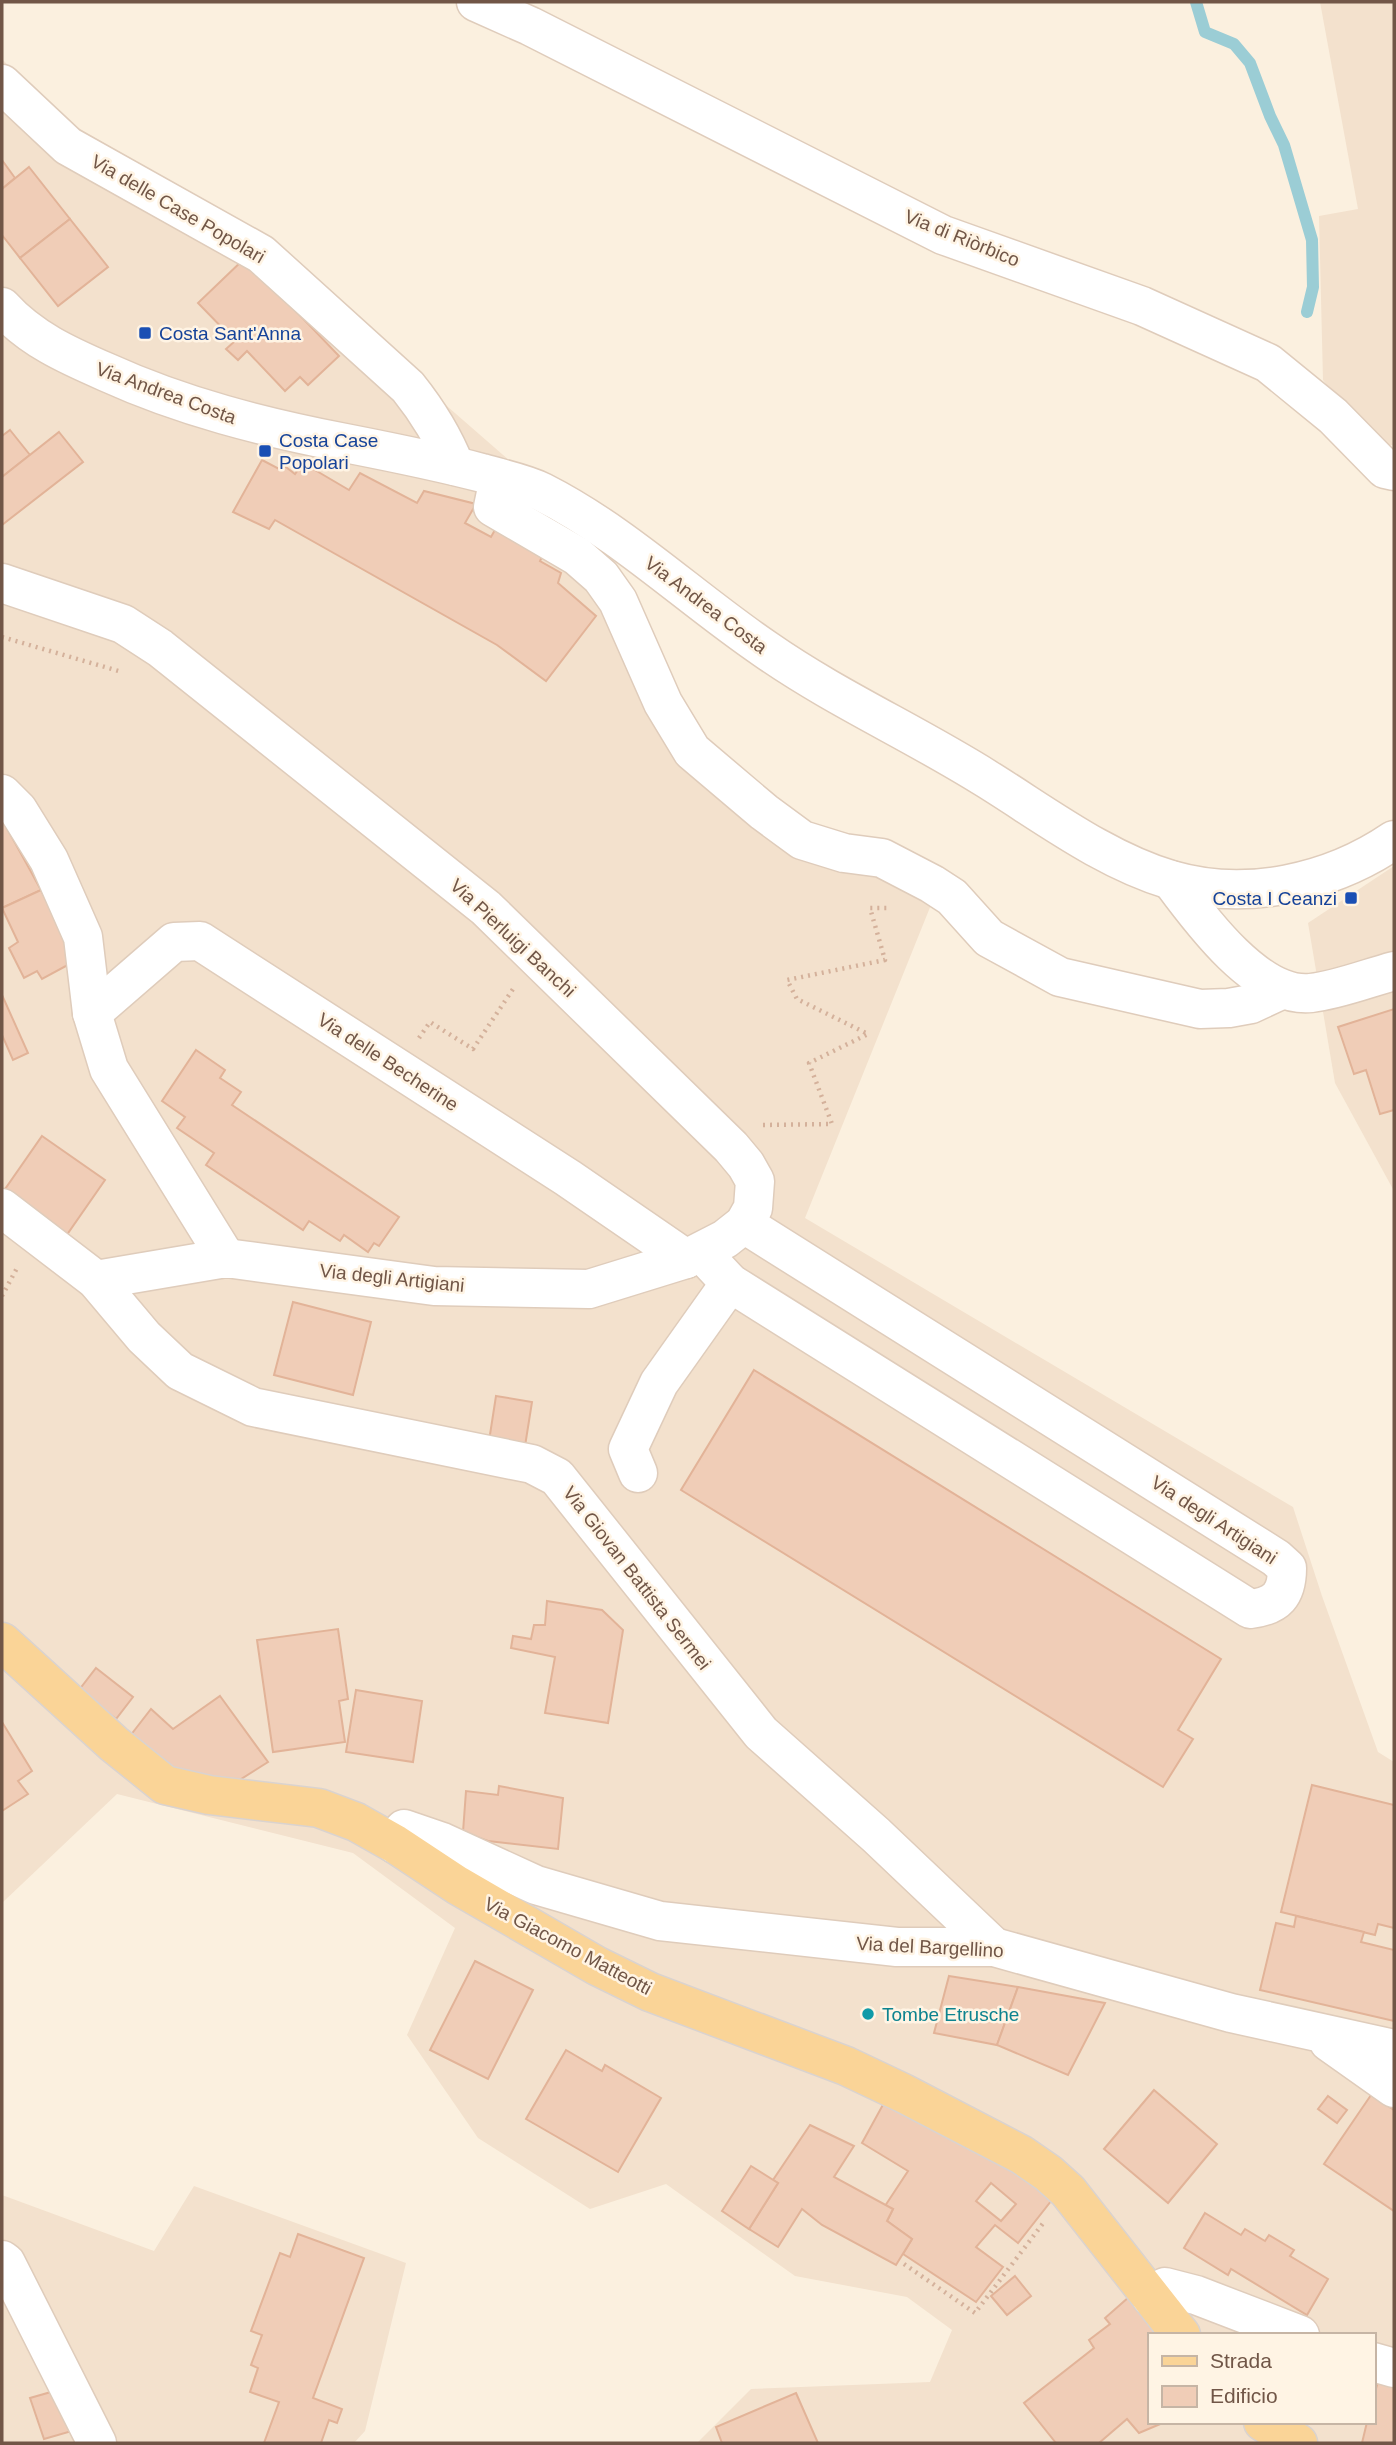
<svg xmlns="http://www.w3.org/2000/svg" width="1396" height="2445" font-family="Arial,sans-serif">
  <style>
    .residential { fill: #f3e1cd; fill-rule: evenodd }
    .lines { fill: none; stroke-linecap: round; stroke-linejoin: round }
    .stream { stroke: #9bcdd5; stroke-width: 12 }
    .building { fill: #f0cdb7; stroke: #e2b398; stroke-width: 2; fill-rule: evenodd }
    .minor-casing { stroke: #dfccbb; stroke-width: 41 }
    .major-casing { stroke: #dad3cf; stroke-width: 41 }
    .path { stroke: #d4b19b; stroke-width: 4.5; stroke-dasharray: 2 5; stroke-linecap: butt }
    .minor { stroke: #fff; stroke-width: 38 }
    .major { stroke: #fad497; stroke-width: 38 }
    .transit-dot { fill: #1a4fb4; stroke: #fff4e4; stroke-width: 2.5 }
    .culture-dot { fill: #0f9aa8; stroke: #fff4e4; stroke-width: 2.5 }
    .labels { text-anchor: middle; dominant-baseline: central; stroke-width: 5; stroke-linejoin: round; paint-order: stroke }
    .street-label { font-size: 19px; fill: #715647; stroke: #fff4e4 }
    .transit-label { font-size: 19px; fill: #164399; stroke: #fff4e4; text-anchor: start }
    .culture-label { font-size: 19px; fill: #0d838f; stroke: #fff4e4; text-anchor: start }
  </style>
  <rect width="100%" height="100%" fill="#fbf0df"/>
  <g class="residential">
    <path d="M 1320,2 L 1394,2 L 1394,445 L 1377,446 L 1323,380 L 1319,216 L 1358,209 Z"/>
    <path d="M 2,59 L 56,115 L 187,191 L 269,251 L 602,541 L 694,726 L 787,821 L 941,880 L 805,1218 L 1293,1507 L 1322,1596 L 1378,1752 L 1394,1762 L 1394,2443 L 697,2443 L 751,2389 L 930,2382 L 952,2330 L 907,2297 L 795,2276 L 666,2184 L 590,2209 L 478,2138 L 407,2035 L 455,1928 L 353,1853 L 117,1794 L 2,1903 ZM 1149,2335 L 1373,2335 L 1373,2422 L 1149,2422 Z"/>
    <path d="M 1394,866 L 1394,1191 L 1335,1083 L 1308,923 Z"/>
    <path d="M 194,2186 L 406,2263 L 365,2431 L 354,2443 L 2,2443 L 2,2195 L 154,2251 Z"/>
  </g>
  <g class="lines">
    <path class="stream" d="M 1196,2 L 1205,32 L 1234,44 L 1250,63 L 1270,116 L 1284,145 L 1312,240 L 1313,287 L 1307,312"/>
  </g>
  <g class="building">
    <path d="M 2,160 L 15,178 L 2,189 Z"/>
    <path d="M 29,167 L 70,219 L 20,258 L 2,235 L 2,189 Z"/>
    <path d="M 70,219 L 108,267 L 58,306 L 20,258 Z"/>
    <path d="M 245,258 L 339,356 L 308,385 L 300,377 L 285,391 L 247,351 L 238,360 L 226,349 L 235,341 L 198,303 Z"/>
    <path d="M 10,430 L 30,455 L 2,477 L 2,436 Z"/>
    <path d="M 59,432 L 83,462 L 2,525 L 2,477 Z"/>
    <path d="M 262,460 L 279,469 L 282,464 L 295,474 L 303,463 L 349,490 L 360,473 L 417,503 L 424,491 L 476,504 L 465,523 L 491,537 L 500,521 L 546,548 L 540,561 L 561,573 L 558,583 L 596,616 L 546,681 L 497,645 L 275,520 L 269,529 L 233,512 Z"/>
    <path d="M 2,819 L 41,890 L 2,908 Z"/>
    <path d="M 41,890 L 77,960 L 42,979 L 37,971 L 24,978 L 9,948 L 18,942 L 2,908 Z"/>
    <path d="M 2,995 L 28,1053 L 13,1060 L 2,1035 Z"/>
    <path d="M 1394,1009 L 1394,1110 L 1380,1114 L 1366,1070 L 1354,1074 L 1338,1027 Z"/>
    <path d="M 196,1050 L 225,1070 L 220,1078 L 241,1092 L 232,1105 L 399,1217 L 379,1246 L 374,1243 L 368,1252 L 344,1235 L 340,1241 L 309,1221 L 303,1230 L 206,1165 L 214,1153 L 177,1128 L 185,1117 L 162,1101 Z"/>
    <path d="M 42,1136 L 105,1180 L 66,1236 L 3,1192 Z"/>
    <path d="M 293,1302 L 371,1322 L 353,1395 L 274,1375 Z"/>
    <path d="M 754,1370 L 1221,1659 L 1178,1730 L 1193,1739 L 1163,1787 L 681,1490 Z"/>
    <path d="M 496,1396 L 532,1402 L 525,1446 L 489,1441 Z"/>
    <path d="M 547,1601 L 602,1610 L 623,1630 L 608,1723 L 545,1713 L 555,1657 L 511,1648 L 513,1636 L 531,1639 L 534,1625 L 545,1625 Z"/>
    <path d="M 338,1629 L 348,1699 L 339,1701 L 345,1742 L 273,1752 L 257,1640 Z"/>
    <path d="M 96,1668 L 133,1697 L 116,1719 L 79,1690 Z"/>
    <path d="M 356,1690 L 422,1701 L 413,1762 L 346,1752 Z"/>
    <path d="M 220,1696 L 268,1762 L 238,1781 L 175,1775 L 130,1736 L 151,1709 L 173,1729 Z"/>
    <path d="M 2,1722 L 32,1771 L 18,1781 L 28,1794 L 2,1811 Z"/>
    <path d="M 1312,1785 L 1394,1805 L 1394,1928 L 1378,1924 L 1375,1935 L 1281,1912 Z"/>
    <path d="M 499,1786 L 563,1798 L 558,1849 L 488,1841 L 463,1832 L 466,1791 L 498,1795 Z"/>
    <path d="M 1296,1916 L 1364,1932 L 1361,1942 L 1394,1950 L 1394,2021 L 1260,1990 L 1276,1923 L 1294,1927 Z"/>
    <path d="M 475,1961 L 533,1990 L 488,2079 L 430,2050 Z"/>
    <path d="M 949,1976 L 1018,1987 L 997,2045 L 934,2033 Z"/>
    <path d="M 1018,1987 L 1105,2003 L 1068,2075 L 997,2045 Z"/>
    <path d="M 566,2050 L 602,2071 L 605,2065 L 661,2098 L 618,2172 L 526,2119 Z"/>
    <path d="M 1154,2090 L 1217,2144 L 1168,2203 L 1104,2149 Z"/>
    <path d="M 1371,2095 L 1394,2110 L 1394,2211 L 1324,2164 Z"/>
    <path d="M 1328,2096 L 1347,2110 L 1337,2123 L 1318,2109 Z"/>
    <path d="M 885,2101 L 993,2153 L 1055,2196 L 1018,2243 L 995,2225 L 976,2247 L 1003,2267 L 976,2302 L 903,2254 L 912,2239 L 887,2221 L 893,2209 L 885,2206 L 908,2171 L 862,2143 ZM 991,2183 L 1016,2204 L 1001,2221 L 976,2201 Z"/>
    <path d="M 810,2125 L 854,2146 L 834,2177 L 893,2209 L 887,2221 L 912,2239 L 896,2265 L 822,2225 L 802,2209 L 778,2247 L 749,2229 L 778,2183 L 773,2180 Z"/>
    <path d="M 751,2166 L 778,2183 L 749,2229 L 722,2211 Z"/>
    <path d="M 1205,2213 L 1241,2235 L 1245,2229 L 1265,2241 L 1269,2235 L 1294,2250 L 1290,2256 L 1328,2279 L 1307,2315 L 1231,2269 L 1228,2275 L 1184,2248 Z"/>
    <path d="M 298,2234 L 364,2258 L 313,2398 L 342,2409 L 337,2423 L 329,2420 L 321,2443 L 264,2443 L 279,2402 L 250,2392 L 258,2368 L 251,2365 L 262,2335 L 251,2331 L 280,2253 L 290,2257 Z"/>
    <path d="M 1015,2276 L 1031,2296 L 1007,2315 L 991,2296 Z"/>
    <path d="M 1129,2297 L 1162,2335 L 1149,2335 L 1149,2422 L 1165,2422 L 1139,2433 L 1127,2419 L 1099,2443 L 1056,2443 L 1024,2403 L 1094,2348 L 1089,2340 L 1110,2324 L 1105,2318 Z"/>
    <path d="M 1380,2375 L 1394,2379 L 1394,2443 L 1362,2443 L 1367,2422 L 1373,2422 L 1373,2399 Z"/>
    <path d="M 58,2390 L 79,2429 L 44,2439 L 30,2398 Z"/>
    <path d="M 796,2393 L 818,2443 L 722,2443 L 716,2427 Z"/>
  </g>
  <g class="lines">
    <defs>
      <g id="minor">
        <path d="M 476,2 L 530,26 L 943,235 L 1142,306 L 1268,363 L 1333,416 L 1385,469 L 1394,471"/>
        <path d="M 2,84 L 68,146 L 261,254 L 408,387 C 428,412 443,436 455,466"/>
        <path d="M 2,307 C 31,339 67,355 106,372 C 183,407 263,427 345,443 C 391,452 437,461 482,473 C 502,479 524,483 542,492 C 623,533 690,598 765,649 C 835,698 914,733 987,779 C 1045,815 1104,860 1171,880 C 1246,902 1331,883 1394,840"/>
        <path d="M 499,478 L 493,507 L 577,556 L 601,577 L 618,601 L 663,703 L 692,751 L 764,812 L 802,840 L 844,853 L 882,858 L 932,884 L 952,897 L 989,938 L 1060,977 L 1200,1009 L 1229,1008 L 1251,1004 L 1281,990"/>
        <path d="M 2,583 L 123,624 L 160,648 L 486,908 L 731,1147 L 746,1165 L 755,1181 L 753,1208 L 744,1224 L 725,1239 L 686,1259 L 589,1289 L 434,1286 L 226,1258 L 96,1280"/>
        <path d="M 2,794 L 18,810 L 49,860 L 83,937 L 92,1013 L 109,1069 L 226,1258"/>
        <path d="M 1171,880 C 1199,918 1258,999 1311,993 C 1338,990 1368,978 1394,971"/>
        <path d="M 92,1013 L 174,942 L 200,941 L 568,1178 L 686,1259"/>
        <path d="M 2,1208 L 96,1280 L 144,1337 L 180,1371 L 253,1407 L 532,1464 L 557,1477 L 761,1733 L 876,1835 L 994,1947"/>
        <path d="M 701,1252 L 730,1283 L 1250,1609 C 1277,1606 1287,1595 1287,1568 L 1276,1558 L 744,1224"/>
        <path d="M 638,1473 L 628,1449 L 659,1383 L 730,1283"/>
        <path d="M 395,1844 L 404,1829 L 442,1842 L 536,1885 L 660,1921 L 897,1947 L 994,1947 L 1231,2013 L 1394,2049"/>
        <path d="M 1329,2042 L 1394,2088"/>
        <path d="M 2,2260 L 6,2263 L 97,2443"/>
        <path d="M 1151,2297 L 1165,2287 L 1196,2295 L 1300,2335"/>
        <path d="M 1373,2362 L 1394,2368"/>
      </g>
      <g id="major">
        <path d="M 2,1642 L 114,1744 L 165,1785 L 209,1795 L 319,1808 L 356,1822 L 395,1844 L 457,1885 L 597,1966 L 650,1992 L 846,2066 L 903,2093 L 1022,2155 L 1048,2173 L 1068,2191 L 1181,2335"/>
        <path d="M 1263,2422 L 1298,2443"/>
      </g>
    </defs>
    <use href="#minor" class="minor-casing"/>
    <use href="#major" class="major-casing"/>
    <g class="path">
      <path d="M 2,637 L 122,672"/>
      <path d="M 419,1038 L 430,1022 L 473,1049 L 513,989"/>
      <path d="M 763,1125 L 832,1124 L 809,1063 L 868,1034 L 797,999 L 787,980 L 885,960 L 870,908 L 890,908"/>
      <path d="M 2,1296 L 17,1268"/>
      <path d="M 904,2264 L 975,2313 L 1044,2222"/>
    </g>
    <use href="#minor" class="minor"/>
    <use href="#major" class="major"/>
  </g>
  <g class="transit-dot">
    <rect x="138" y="326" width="14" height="14" rx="3.5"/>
    <rect x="258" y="444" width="14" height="14" rx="3.5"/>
    <rect x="1344" y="891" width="14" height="14" rx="3.5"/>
  </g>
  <circle class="culture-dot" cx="868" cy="2014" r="7"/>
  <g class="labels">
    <g class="street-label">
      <text transform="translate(178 209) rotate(30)">Via delle Case Popolari</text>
      <text transform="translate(962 238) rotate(22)">Via di Riòrbico</text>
      <text transform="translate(166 393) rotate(20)">Via Andrea Costa</text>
      <text transform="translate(706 605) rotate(37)">Via Andrea Costa</text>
      <text transform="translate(513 938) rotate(43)">Via Pierluigi Banchi</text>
      <text transform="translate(388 1062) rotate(33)">Via delle Becherine</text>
      <text transform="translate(392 1278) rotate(6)">Via degli Artigiani</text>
      <text transform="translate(1214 1520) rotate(33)">Via degli Artigiani</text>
      <text transform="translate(637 1578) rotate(52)">Via Giovan Battista Sermei</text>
      <text transform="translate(568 1946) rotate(28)">Via Giacomo Matteotti</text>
      <text transform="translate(930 1947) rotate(3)">Via del Bargellino</text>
    </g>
    <g class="transit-label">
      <text x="159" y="333">Costa Sant'Anna</text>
      <text x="279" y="440">Costa Case<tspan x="279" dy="22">Popolari</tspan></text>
      <text x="1337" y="898" text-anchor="end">Costa I Ceanzi</text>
    </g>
    <g class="culture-label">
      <text x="882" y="2014">Tombe Etrusche</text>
    </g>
  </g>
  <rect width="1396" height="2445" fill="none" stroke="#715647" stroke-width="7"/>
  <rect x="1148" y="2333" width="228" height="91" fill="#fff4e4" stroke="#c6b5a5" stroke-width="2"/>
  <rect x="1162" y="2356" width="35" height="10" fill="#fad497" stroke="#c6b5a5" stroke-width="2"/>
  <text x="1210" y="2368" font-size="21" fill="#715647">Strada</text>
  <rect x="1162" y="2386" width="35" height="21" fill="#f0cdb7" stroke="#c6b5a5" stroke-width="2"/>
  <text x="1210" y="2403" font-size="21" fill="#715647">Edificio</text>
</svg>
